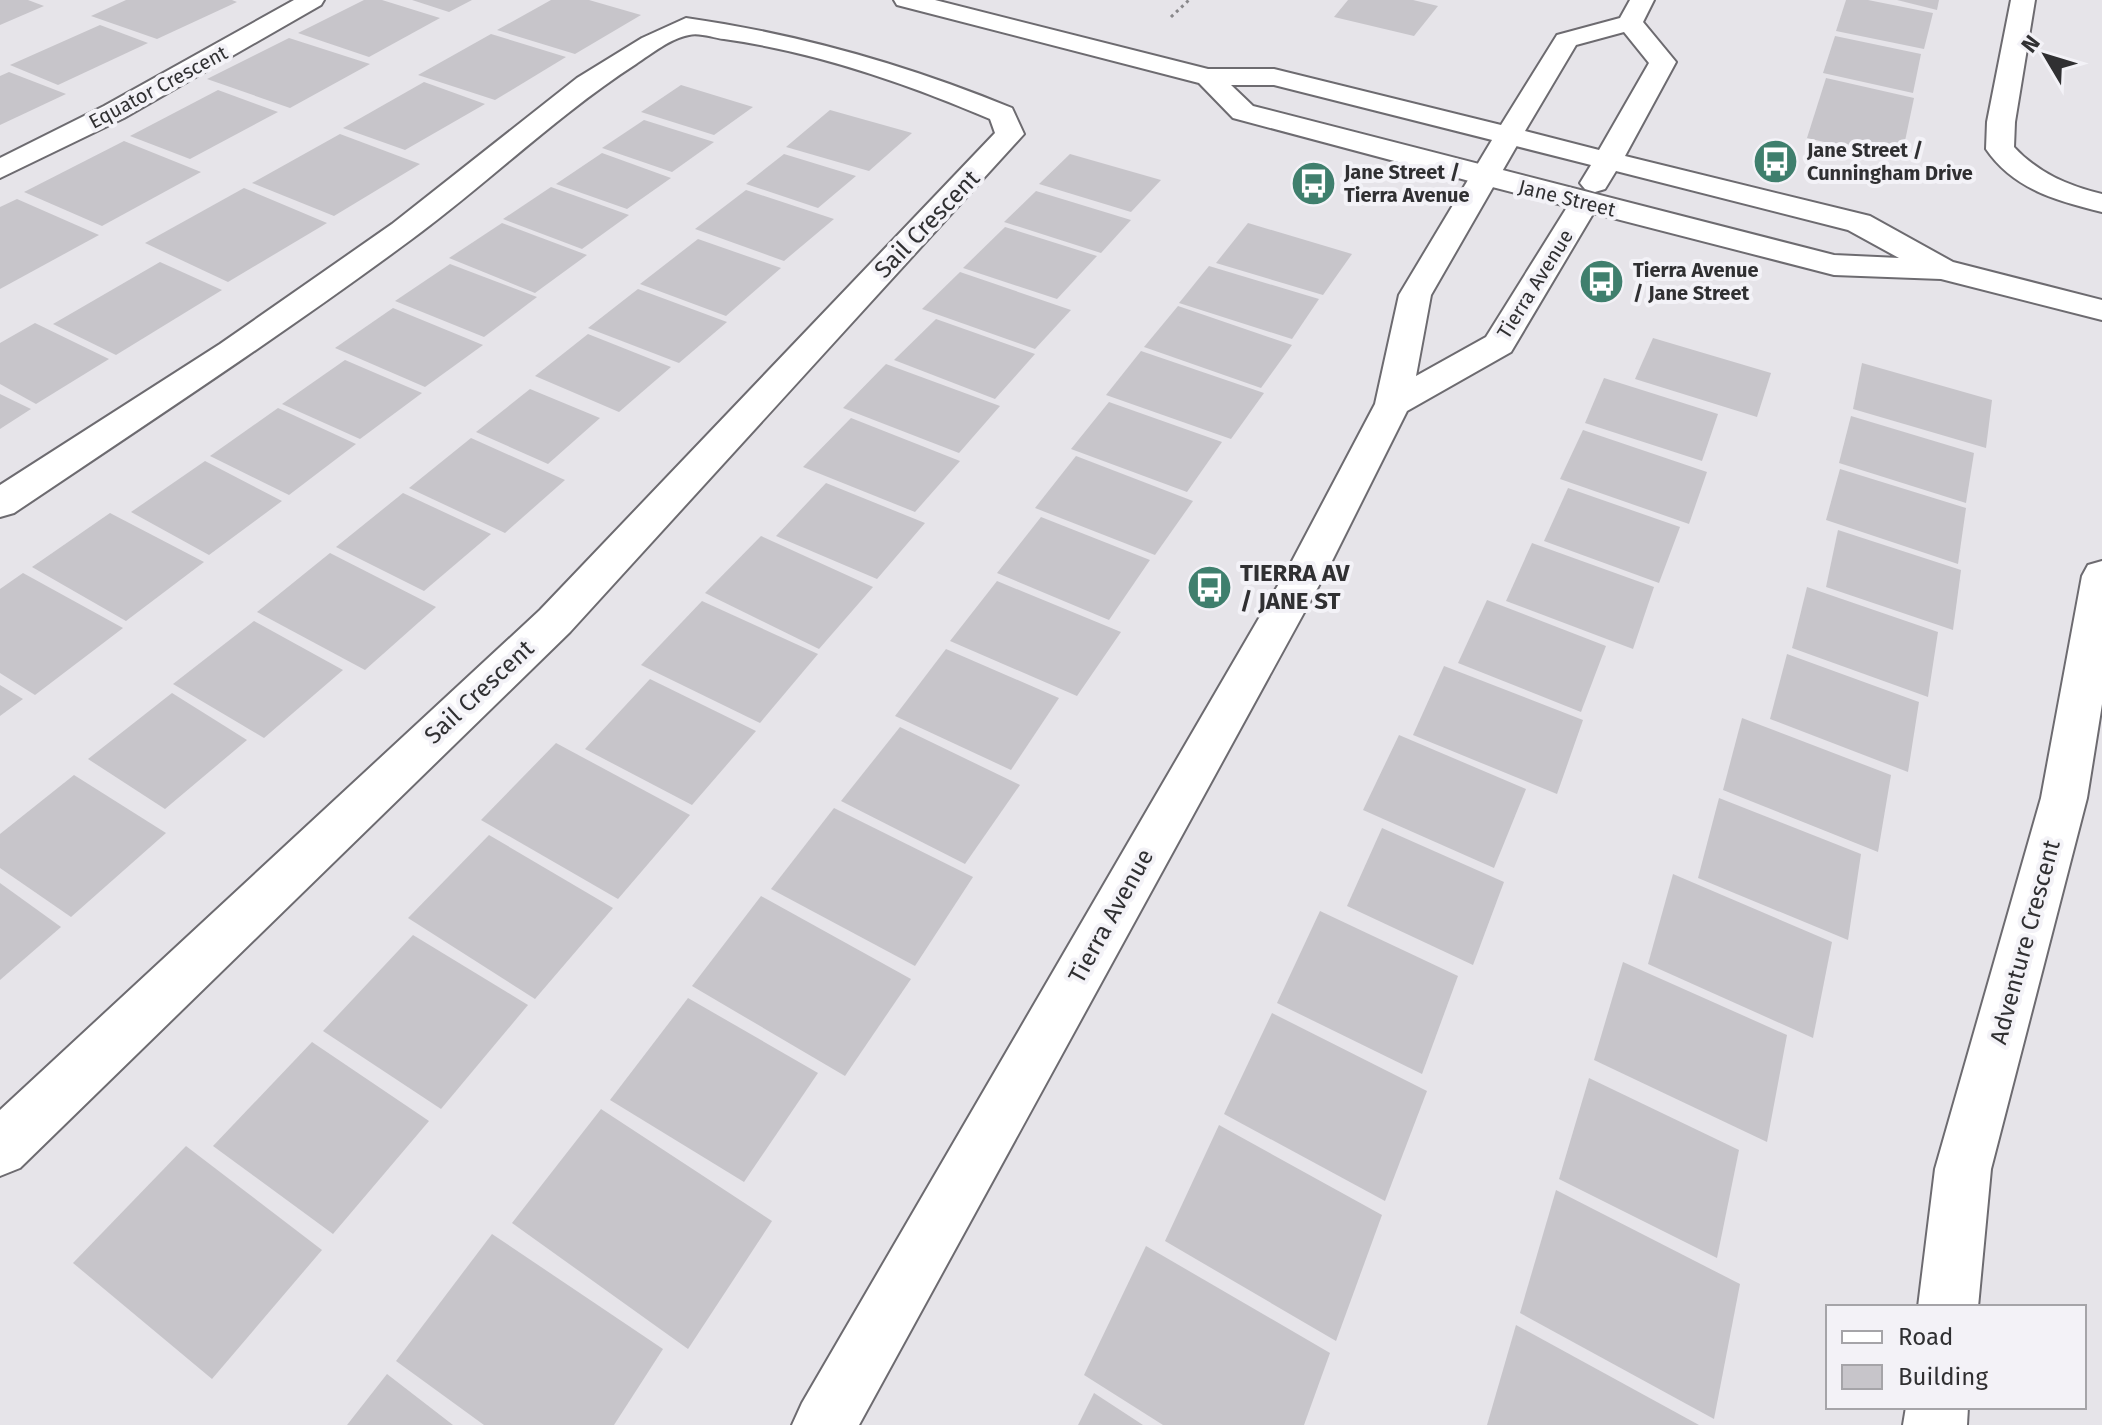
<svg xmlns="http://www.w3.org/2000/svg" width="2102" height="1425" font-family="'Fira Sans',sans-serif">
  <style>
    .building { fill: #c7c5ca }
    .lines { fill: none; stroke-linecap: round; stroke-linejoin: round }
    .street-casing { stroke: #6d6b70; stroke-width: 4 }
    .secondary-casing { stroke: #6d6b70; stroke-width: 4 }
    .path { stroke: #88878a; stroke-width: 3; stroke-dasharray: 3 4; stroke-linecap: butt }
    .street { fill: #fff; fill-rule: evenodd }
    .secondary { fill: #fff; fill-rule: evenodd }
    .labels { text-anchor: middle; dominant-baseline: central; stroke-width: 8; stroke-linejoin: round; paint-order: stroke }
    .far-street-label { font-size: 20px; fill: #303032; stroke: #f3f2f7 }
    .far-poi-label { font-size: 20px; font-weight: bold; fill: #303032; stroke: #f3f2f7; text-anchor: start }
    .street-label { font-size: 24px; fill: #303032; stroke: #f3f2f7 }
    .poi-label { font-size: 24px; font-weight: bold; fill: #303032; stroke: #f3f2f7; text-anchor: start }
  </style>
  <rect width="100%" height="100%" fill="#e6e4e9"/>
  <g class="building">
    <path d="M 0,0 L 28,0 L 44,6 L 0,25 Z"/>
    <path d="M 126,0 L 232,0 L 237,2 L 157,39 L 91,16 Z"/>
    <path d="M 364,0 L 382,0 L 440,18 L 369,57 L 298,33 Z"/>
    <path d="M 412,0 L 472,0 L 449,12 Z"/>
    <path d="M 551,0 L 589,0 L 641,15 L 575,54 L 497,30 Z"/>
    <path d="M 1348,0 L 1413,0 L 1438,6 L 1414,36 L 1334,17 Z"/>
    <path d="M 1846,0 L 1868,0 L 1933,13 L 1924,49 L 1836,31 Z"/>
    <path d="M 1897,0 L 1939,0 L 1937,10 Z"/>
    <path d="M 100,25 L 148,43 L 58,85 L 10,65 Z"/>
    <path d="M 491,34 L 566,57 L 495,100 L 418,75 Z"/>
    <path d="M 1835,36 L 1921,54 L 1913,93 L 1823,73 Z"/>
    <path d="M 289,38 L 370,64 L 290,108 L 207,79 Z"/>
    <path d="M 9,72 L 66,94 L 0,125 L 0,76 Z"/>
    <path d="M 1826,78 L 1914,98 L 1901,160 L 1807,138 Z"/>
    <path d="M 424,82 L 485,104 L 405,150 L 343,128 Z"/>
    <path d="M 681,85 L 753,107 L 714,135 L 641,112 Z"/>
    <path d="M 218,90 L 278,112 L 190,159 L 130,136 Z"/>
    <path d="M 830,110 L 912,133 L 869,171 L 786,147 Z"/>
    <path d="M 644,120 L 714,142 L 672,172 L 602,148 Z"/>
    <path d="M 340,134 L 420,164 L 334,216 L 252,183 Z"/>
    <path d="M 124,141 L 201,172 L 102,226 L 24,192 Z"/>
    <path d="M 602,153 L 671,178 L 627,209 L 556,184 Z"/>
    <path d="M 784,154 L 856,176 L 818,208 L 746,184 Z"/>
    <path d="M 1070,154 L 1161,180 L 1131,212 L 1039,184 Z"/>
    <path d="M 551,187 L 629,215 L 582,249 L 503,219 Z"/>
    <path d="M 244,188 L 327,223 L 228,282 L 145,243 Z"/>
    <path d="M 746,190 L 834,219 L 784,261 L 695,229 Z"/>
    <path d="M 1036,191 L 1131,220 L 1101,253 L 1004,222 Z"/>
    <path d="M 17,199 L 99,235 L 0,289 L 0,207 Z"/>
    <path d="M 502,223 L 587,255 L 535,293 L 449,258 Z"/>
    <path d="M 1248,223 L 1352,254 L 1323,295 L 1216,263 Z"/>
    <path d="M 1005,227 L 1097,256 L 1057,299 L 963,268 Z"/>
    <path d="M 698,239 L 781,268 L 726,316 L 640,284 Z"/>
    <path d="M 160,262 L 222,290 L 116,355 L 53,324 Z"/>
    <path d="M 450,264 L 537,297 L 484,337 L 395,301 Z"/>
    <path d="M 1209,266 L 1319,299 L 1292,339 L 1179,303 Z"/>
    <path d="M 960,272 L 1071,310 L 1035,349 L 922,309 Z"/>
    <path d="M 638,289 L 727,322 L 679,363 L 588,328 Z"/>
    <path d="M 1178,306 L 1292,345 L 1261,388 L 1144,347 Z"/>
    <path d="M 393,308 L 483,345 L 425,387 L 335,348 Z"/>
    <path d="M 936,319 L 1035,354 L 995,399 L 894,360 Z"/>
    <path d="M 35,323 L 109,359 L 36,404 L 0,384 L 0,343 Z"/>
    <path d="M 588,334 L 671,367 L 619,412 L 535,376 Z"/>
    <path d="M 1653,338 L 1771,373 L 1757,417 L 1635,379 Z"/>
    <path d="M 1141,351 L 1264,393 L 1231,439 L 1106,395 Z"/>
    <path d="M 345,360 L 422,393 L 360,439 L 282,404 Z"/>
    <path d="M 1862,363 L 1992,400 L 1986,448 L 1853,409 Z"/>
    <path d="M 886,364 L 1000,406 L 959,453 L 843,408 Z"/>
    <path d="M 1604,378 L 1718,414 L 1702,461 L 1585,423 Z"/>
    <path d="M 530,389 L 600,418 L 548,464 L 476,432 Z"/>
    <path d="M 0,394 L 31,409 L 0,429 Z"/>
    <path d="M 1109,402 L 1222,442 L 1187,492 L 1071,449 Z"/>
    <path d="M 278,408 L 356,444 L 289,495 L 210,456 Z"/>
    <path d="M 1851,416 L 1974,453 L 1966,503 L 1839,463 Z"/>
    <path d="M 851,418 L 960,461 L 915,512 L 803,467 Z"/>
    <path d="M 1583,430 L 1707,472 L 1689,524 L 1560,479 Z"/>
    <path d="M 471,438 L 565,480 L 505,533 L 409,488 Z"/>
    <path d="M 1076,456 L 1193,501 L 1155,555 L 1035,508 Z"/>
    <path d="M 205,461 L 282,501 L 209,555 L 131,512 Z"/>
    <path d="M 1840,469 L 1966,508 L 1958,564 L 1826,520 Z"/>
    <path d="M 826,483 L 925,523 L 877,579 L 776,536 Z"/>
    <path d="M 1568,488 L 1680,527 L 1659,583 L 1544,541 Z"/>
    <path d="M 403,493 L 491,534 L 424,591 L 336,547 Z"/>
    <path d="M 110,513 L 204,562 L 126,621 L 32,567 Z"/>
    <path d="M 1041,517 L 1150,560 L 1109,620 L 997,573 Z"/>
    <path d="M 1838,530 L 1961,570 L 1953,630 L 1826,587 Z"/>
    <path d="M 761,536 L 873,587 L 819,649 L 705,593 Z"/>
    <path d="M 1532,543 L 1654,587 L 1633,649 L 1506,601 Z"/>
    <path d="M 330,553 L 436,607 L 365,670 L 257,612 Z"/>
    <path d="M 23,573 L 123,628 L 35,695 L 0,673 L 0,589 Z"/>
    <path d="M 997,581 L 1121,632 L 1077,696 L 950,641 Z"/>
    <path d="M 1807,587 L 1938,632 L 1928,697 L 1792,648 Z"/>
    <path d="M 1487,600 L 1606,646 L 1581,712 L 1458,663 Z"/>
    <path d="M 702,601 L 818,654 L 760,723 L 641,665 Z"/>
    <path d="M 254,621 L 343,670 L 264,738 L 173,684 Z"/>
    <path d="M 946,649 L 1059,698 L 1011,770 L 895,716 Z"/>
    <path d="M 1787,654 L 1919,702 L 1908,772 L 1770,719 Z"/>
    <path d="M 1444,666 L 1583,720 L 1557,794 L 1413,735 Z"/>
    <path d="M 650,679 L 756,731 L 692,805 L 585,749 Z"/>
    <path d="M 0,685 L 23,699 L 0,716 Z"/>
    <path d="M 172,693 L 247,740 L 165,809 L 88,759 Z"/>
    <path d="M 1742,718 L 1891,775 L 1878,852 L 1723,790 Z"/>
    <path d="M 900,727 L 1020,785 L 965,864 L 841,801 Z"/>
    <path d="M 1399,735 L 1526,789 L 1494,868 L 1363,810 Z"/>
    <path d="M 556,743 L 690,815 L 618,899 L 481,820 Z"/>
    <path d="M 74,775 L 166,833 L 71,917 L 0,868 L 0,834 Z"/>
    <path d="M 1719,798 L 1861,854 L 1848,940 L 1698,878 Z"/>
    <path d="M 834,808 L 973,877 L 915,966 L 771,889 Z"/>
    <path d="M 1382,828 L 1504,882 L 1473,965 L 1347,906 Z"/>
    <path d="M 489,835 L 613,908 L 535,999 L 408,918 Z"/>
    <path d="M 1673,874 L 1832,942 L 1813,1038 L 1648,964 Z"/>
    <path d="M 0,883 L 61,927 L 0,980 Z"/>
    <path d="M 761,896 L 911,979 L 845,1076 L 692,986 Z"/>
    <path d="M 1320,911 L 1458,976 L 1422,1074 L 1277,1003 Z"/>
    <path d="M 413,935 L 528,1005 L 441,1109 L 323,1031 Z"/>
    <path d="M 1623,962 L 1787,1035 L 1767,1142 L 1594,1060 Z"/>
    <path d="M 688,998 L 818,1073 L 744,1182 L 610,1100 Z"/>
    <path d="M 1272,1013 L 1427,1091 L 1385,1201 L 1224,1114 Z"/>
    <path d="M 312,1042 L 429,1121 L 333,1234 L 213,1146 Z"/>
    <path d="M 1589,1078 L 1739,1150 L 1717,1258 L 1559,1179 Z"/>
    <path d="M 601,1109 L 772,1221 L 688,1349 L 512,1223 Z"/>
    <path d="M 1219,1125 L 1382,1215 L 1336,1341 L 1165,1241 Z"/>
    <path d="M 186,1146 L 322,1250 L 212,1379 L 73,1263 Z"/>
    <path d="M 1556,1190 L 1740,1284 L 1714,1419 L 1520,1313 Z"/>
    <path d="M 492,1234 L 663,1349 L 614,1425 L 484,1425 L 396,1361 Z"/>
    <path d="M 1146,1246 L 1330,1353 L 1304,1425 L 1163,1425 L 1084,1375 Z"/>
    <path d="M 1516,1325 L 1699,1425 L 1487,1425 Z"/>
    <path d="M 387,1374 L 453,1425 L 347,1425 Z"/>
    <path d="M 1094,1393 L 1143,1425 L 1078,1425 Z"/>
  </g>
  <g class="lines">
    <defs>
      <g id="street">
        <path d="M 294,0 L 324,0 L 321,5 L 124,118 L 0,178 L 0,158 L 104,106 Z"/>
        <path d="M 2011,0 L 2035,0 L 2015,122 L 2014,147 C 2038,173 2068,186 2102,194 L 2102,212 C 2057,201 2013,189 1986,149 L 1987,122 Z"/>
        <path d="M 686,18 C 799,34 907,65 1012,108 L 1024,134 L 570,632 L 20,1168 L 0,1176 L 0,1110 L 540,610 L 995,133 L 990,119 C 906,83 816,52 724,39 C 714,38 699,32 689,35 C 671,38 651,54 636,64 C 557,115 488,183 412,239 C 282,335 148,423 14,513 L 0,517 L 0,485 L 220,344 L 392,224 L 577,78 L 642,38 Z"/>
        <path d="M 1509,126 L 1519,129 L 1523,135 L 1431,295 L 1416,376 L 1486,337 L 1574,196 L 1585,193 L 1596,196 L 1600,202 L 1511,352 L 1407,411 L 1329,567 L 859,1425 L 792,1425 L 802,1403 L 1291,563 L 1375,404 L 1399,295 L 1495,135 L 1499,129 Z"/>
        <path d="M 2102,561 L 2102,704 L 2087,798 L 1991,1169 L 1978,1307 L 1918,1307 L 1935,1169 L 2041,798 L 2082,576 L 2088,565 Z"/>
        <path d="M 1906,1407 L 1968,1407 L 1967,1425 L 1903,1425 Z"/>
      </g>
      <path id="secondary" d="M 894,0 L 935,0 L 1208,69 L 1274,69 L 1501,125 L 1557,35 L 1620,18 L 1630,0 L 1654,0 L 1643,22 L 1676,62 L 1625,156 L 1870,216 L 1953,262 L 2102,300 L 2102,320 L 1941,279 L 1834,275 L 1473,182 L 1233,118 L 1199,83 L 897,5 ZM 1624,32 L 1649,63 L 1599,150 L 1525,131 L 1576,45 ZM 1231,85 L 1274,85 L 1591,165 L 1580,183 L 1585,189 L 1595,192 L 1605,189 L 1616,171 L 1848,230 L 1899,258 L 1834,255 L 1253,106 Z"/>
    </defs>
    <use href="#street" class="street-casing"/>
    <use href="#secondary" class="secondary-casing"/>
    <path class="path" d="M 1171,17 L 1189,0"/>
    <use href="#street" class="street"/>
    <use href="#secondary" class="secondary"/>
  </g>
  <defs>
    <symbol id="bus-disc" viewBox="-11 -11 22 22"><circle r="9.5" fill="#3f7f6d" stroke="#f3f2f7"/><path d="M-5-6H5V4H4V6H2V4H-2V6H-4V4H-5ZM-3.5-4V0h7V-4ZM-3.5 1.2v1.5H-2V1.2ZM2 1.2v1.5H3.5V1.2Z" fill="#fff"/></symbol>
  </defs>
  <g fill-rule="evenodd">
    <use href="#bus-disc" x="1750" y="136" width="51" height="51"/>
    <use href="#bus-disc" x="1288" y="158" width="51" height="51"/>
    <use href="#bus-disc" x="1576" y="256" width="51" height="51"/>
    <use href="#bus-disc" x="1184" y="562" width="51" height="51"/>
  </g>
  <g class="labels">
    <g class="far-street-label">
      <text transform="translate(158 87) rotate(-28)">Equator Crescent</text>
      <text transform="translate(1567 198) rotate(14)">Jane Street</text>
      <text transform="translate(1535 284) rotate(-58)">Tierra Avenue</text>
    </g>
    <g class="far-poi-label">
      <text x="1807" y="150">Jane Street /<tspan x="1807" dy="23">Cunningham Drive</tspan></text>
      <text x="1344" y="172">Jane Street /<tspan x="1344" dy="23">Tierra Avenue</tspan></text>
      <text x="1633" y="270">Tierra Avenue<tspan x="1633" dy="23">/ Jane Street</tspan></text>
    </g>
    <g class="street-label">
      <text transform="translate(927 224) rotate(-46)">Sail Crescent</text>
      <text transform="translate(479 692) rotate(-43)">Sail Crescent</text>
      <text transform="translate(1111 916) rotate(-61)">Tierra Avenue</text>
      <text transform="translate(2025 942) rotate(-75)">Adventure Crescent</text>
    </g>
    <g class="poi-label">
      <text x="1240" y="573">TIERRA AV<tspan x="1240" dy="28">/ JANE ST</tspan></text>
    </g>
  </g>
  <rect x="1826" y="1305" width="260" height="104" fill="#f3f2f7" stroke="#a5a4a8" stroke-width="2"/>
  <rect x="1842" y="1331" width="40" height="12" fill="#ffffff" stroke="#a5a4a8" stroke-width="2"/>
  <text x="1898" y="1345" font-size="24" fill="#303032">Road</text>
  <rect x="1842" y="1365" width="40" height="24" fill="#c7c5ca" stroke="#a5a4a8" stroke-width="2"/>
  <text x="1898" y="1385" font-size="24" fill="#303032">Building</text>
  <g transform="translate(2046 56) rotate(308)" stroke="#f3f2f7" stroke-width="6" paint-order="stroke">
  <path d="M0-6L14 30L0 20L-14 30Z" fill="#303032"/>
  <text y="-12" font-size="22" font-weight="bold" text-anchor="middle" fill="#303032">N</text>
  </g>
</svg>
